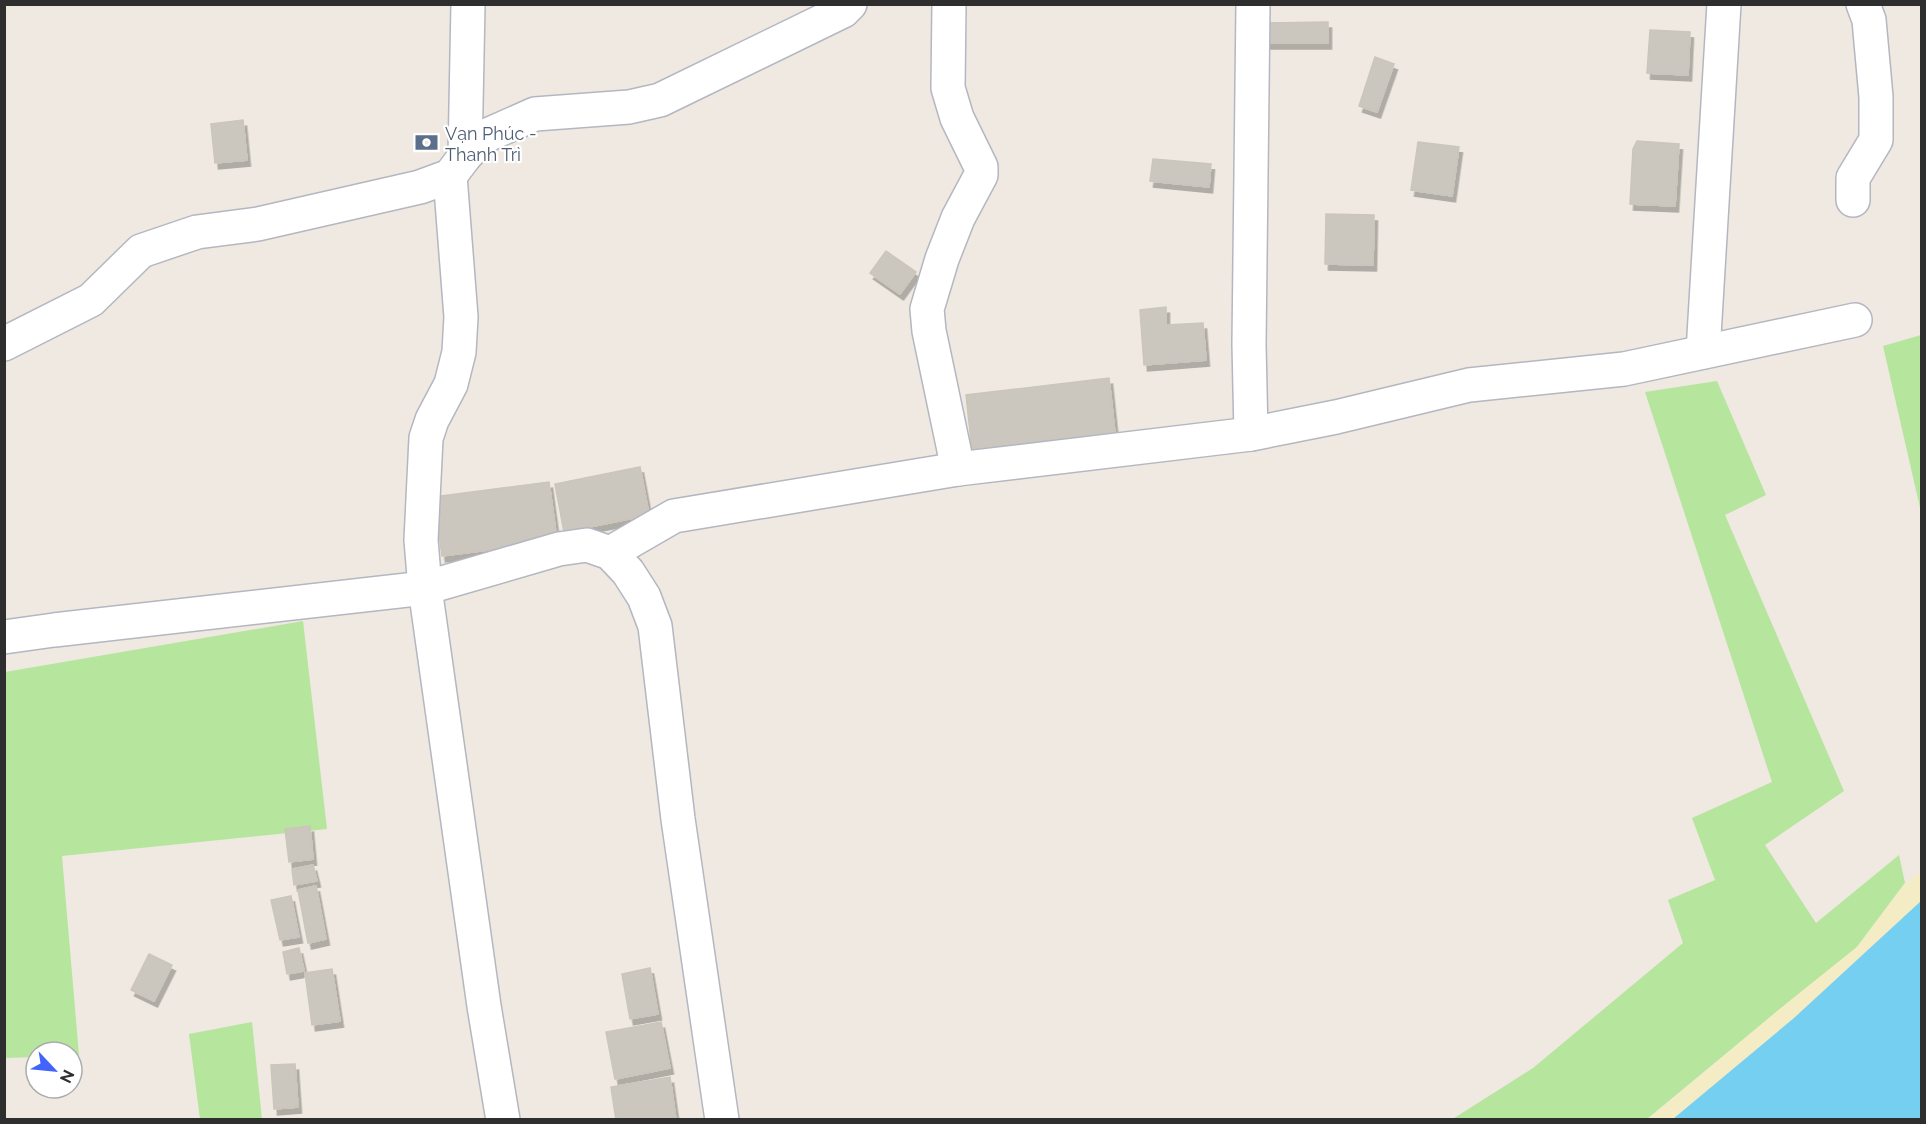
<svg xmlns="http://www.w3.org/2000/svg" width="1926" height="1124" font-family="Raleway,sans-serif">
  <style>
    .green { fill: #b6e59e }
    .sand { fill: #f3ecc5 }
    .water { fill: #75cff0 }
    .building { fill: #cbc7bf; stroke: #cbc5ba; stroke-width: 1.5; filter: url(#shadow) }
    .lines { fill: none; stroke-linecap: round; stroke-linejoin: round }
    .minor-casing { stroke: #b4b7c1; stroke-width: 36 }
    .minor { stroke: #fff; stroke-width: 33 }
    .labels { text-anchor: middle; dominant-baseline: central; stroke-width: 4.5; stroke-linejoin: round; paint-order: stroke }
    .service-label { font-size: 18px; fill: #4e5e75; stroke: #fff; text-anchor: start }
  </style>
  <defs>
    <filter id="shadow"><feDropShadow dx="3.5" dy="6" stdDeviation="0" flood-color="#0004"/></filter>
  </defs>
  <rect width="100%" height="100%" fill="#efe9e1"/>
  <g class="green">
    <path d="M 1921,335 L 1922,335 L 1921,512 L 1883,346 Z"/>
    <path d="M 1717,381 L 1766,495 L 1725,515 L 1844,791 L 1765,845 L 1816,923 L 1899,855 L 1905,883 L 1857,947 L 1781,1008 L 1647,1119 L 1451,1120 L 1533,1068 L 1683,943 L 1668,900 L 1715,880 L 1692,818 L 1772,782 L 1645,392 Z"/>
    <path d="M 303,621 L 327,829 L 62,856 L 79,1055 L 72,1055 L 72,1052 L 36,1052 L 36,1057 L 5,1058 L 5,672 Z"/>
    <path d="M 252,1022 L 262,1119 L 200,1119 L 189,1034 Z"/>
  </g>
  <path class="sand" d="M 1921,872 L 1921,901 L 1794,1018 L 1673,1119 L 1647,1120 L 1781,1008 L 1857,947 L 1905,883 Z"/>
  <path class="water" d="M 1921,901 L 1921,1119 L 1673,1119 L 1794,1018 Z"/>
  <g class="building">
    <path d="M 1328,22 L 1328,43 L 1263,43 L 1263,23 Z"/>
    <path d="M 1650,30 L 1690,32 L 1688,75 L 1647,73 Z"/>
    <path d="M 1375,57 L 1394,64 L 1377,112 L 1359,106 Z"/>
    <path d="M 243,120 L 247,160 L 215,163 L 211,124 Z"/>
    <path d="M 1637,141 L 1679,144 L 1675,206 L 1630,204 L 1633,149 Z"/>
    <path d="M 1418,142 L 1459,147 L 1452,196 L 1411,190 Z"/>
    <path d="M 1153,159 L 1211,164 L 1209,187 L 1150,181 Z"/>
    <path d="M 1326,214 L 1374,215 L 1373,265 L 1325,264 Z"/>
    <path d="M 886,251 L 916,272 L 900,294 L 870,273 Z"/>
    <path d="M 1166,307 L 1166,325 L 1203,323 L 1206,360 L 1144,365 L 1140,310 Z"/>
    <path d="M 1109,378 L 1115,434 L 972,450 L 966,395 Z"/>
    <path d="M 640,467 L 649,515 L 564,532 L 555,484 Z"/>
    <path d="M 549,482 L 557,541 L 442,556 L 434,497 Z"/>
    <path d="M 310,826 L 313,859 L 289,862 L 285,829 Z"/>
    <path d="M 313,865 L 317,881 L 294,885 L 292,869 Z"/>
    <path d="M 316,886 L 326,939 L 308,943 L 298,890 Z"/>
    <path d="M 291,896 L 299,937 L 280,940 L 271,900 Z"/>
    <path d="M 299,948 L 304,971 L 287,974 L 283,952 Z"/>
    <path d="M 149,954 L 172,965 L 154,1001 L 131,990 Z"/>
    <path d="M 650,968 L 658,1014 L 630,1019 L 622,974 Z"/>
    <path d="M 332,969 L 340,1021 L 312,1025 L 305,973 Z"/>
    <path d="M 661,1022 L 670,1068 L 615,1079 L 606,1032 Z"/>
    <path d="M 295,1064 L 298,1107 L 274,1109 L 271,1065 Z"/>
    <path d="M 670,1077 L 676,1120 L 616,1120 L 611,1087 Z"/>
  </g>
  <g class="lines">
    <defs>
      <g id="minor">
        <path d="M 949,4 L 948,88 L 957,118 L 981,167 L 981,175 L 958,218 L 942,259 L 927,309 L 929,331 L 958,469"/>
        <path d="M 465,156 L 468,4"/>
        <path d="M 450,176 L 461,317 L 459,352 L 451,384 L 432,420 L 426,438 L 421,540 L 425,588 L 484,1006 L 503,1120"/>
        <path d="M 1853,200 L 1853,178 L 1876,140 L 1876,97 L 1869,20 L 1863,4"/>
        <path d="M 4,344 L 91,300 L 141,251 L 197,232 L 258,224 L 420,187 L 450,176 L 465,156 L 483,137 L 535,114 L 629,107 L 660,100 L 843,11 L 850,4"/>
        <path d="M 1703,352 L 1724,4"/>
        <path d="M 1251,434 L 1249,344 L 1253,4"/>
        <path d="M 610,553 L 674,516 L 958,469 L 1251,434 L 1336,417 L 1469,385 L 1624,369 L 1855,320"/>
        <path d="M 4,637 L 54,630 L 425,588 L 559,549 L 587,545 L 610,553 L 628,572 L 644,597 L 655,626 L 678,819 L 722,1120"/>
      </g>
    </defs>
    <use href="#minor" class="minor-casing"/>
    <use href="#minor" class="minor"/>
  </g>
  <defs>
    <symbol id="bank-bare" viewBox="-9 -9 18 18"><path d="M-6-4H6V4H-6ZM0-2.3a2.3 2.3 0 1 0 0 4.6a2.3 2.3 0 1 0 0-4.6Z" fill="#5c6f8a" stroke="#fff" stroke-width="2.5" paint-order="stroke"/></symbol>
  </defs>
  <g fill-rule="evenodd">
    <use href="#bank-bare" x="410" y="126" width="33" height="33"/>
  </g>
  <g class="labels">
    <g class="service-label">
      <text x="445" y="133">Vạn Phúc -<tspan x="445" dy="21">Thanh Trì</tspan></text>
    </g>
  </g>
  <rect width="1926" height="1124" fill="none" stroke="#2e2e2e" stroke-width="12"/>
  <g transform="translate(54 1070) rotate(116)"><circle r="28" fill="#ffffff" stroke="#ababab" stroke-width="1.5"/>
  <path d="M0-4.5L10 22L0 15L-10 22Z" fill="#4264fb"/>
  <text y="-9" font-size="16" font-weight="bold" text-anchor="middle" fill="#2e2e2e">N</text>
  </g>
</svg>
